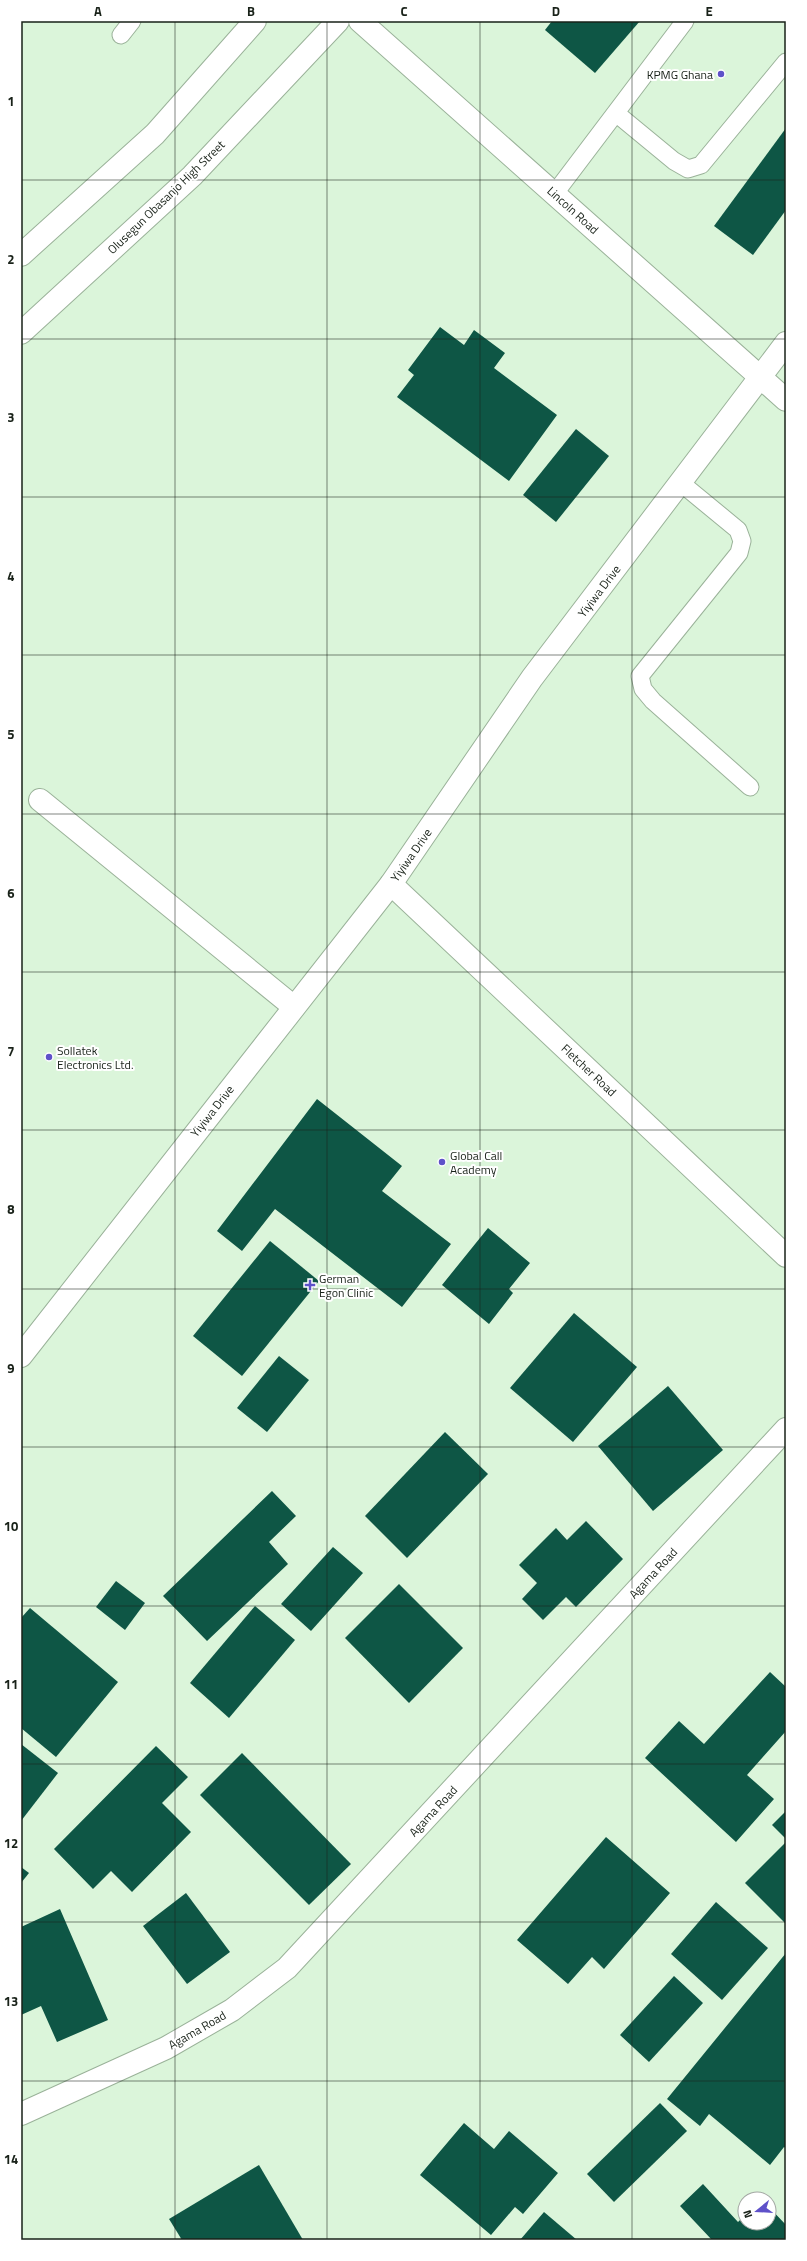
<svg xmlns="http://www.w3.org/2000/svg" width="807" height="2261" font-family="'Titillium Web',sans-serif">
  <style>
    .building { fill: #0e5645 }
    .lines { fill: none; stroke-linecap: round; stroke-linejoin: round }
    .lane-casing { stroke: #9ab299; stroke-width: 19 }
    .street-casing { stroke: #9ab299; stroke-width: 24 }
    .primary-casing { stroke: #9ab299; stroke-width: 24 }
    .lane { stroke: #fff; stroke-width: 17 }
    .street { stroke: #fff; stroke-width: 22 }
    .primary { stroke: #fff; stroke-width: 22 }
    .grid { fill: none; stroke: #192219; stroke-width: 1; stroke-opacity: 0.55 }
    .poi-dot { fill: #5e51c9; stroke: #fff; stroke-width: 1.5 }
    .labels { text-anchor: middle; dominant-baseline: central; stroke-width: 4; stroke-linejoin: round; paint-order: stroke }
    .poi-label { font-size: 12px; fill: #192219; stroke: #fff; text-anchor: start }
    .street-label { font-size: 12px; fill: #192219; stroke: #fff }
    .neatline { fill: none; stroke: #192219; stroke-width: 1.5 }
    .grid-label { font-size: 13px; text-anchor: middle; font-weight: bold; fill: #192219 }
  </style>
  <rect width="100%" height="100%" fill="#dbf5da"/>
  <g class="building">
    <path d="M 552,21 L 640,21 L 595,73 L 545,30 Z"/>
    <path d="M 786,128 L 786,210 L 753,255 L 714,226 Z"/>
    <path d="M 440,327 L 464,345 L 474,330 L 505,353 L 494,368 L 557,415 L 509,481 L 397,397 L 414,375 L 408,370 Z"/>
    <path d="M 576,429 L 609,456 L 556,522 L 523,495 Z"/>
    <path d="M 317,1099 L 402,1166 L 382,1191 L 451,1244 L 402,1307 L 275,1209 L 242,1251 L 217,1231 Z"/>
    <path d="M 488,1228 L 530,1263 L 509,1289 L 513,1293 L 489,1324 L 442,1285 Z"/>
    <path d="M 270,1241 L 319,1281 L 242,1376 L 193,1336 Z"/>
    <path d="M 574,1313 L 637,1367 L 573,1442 L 510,1388 Z"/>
    <path d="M 279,1356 L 309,1380 L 267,1432 L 237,1408 Z"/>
    <path d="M 668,1386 L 723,1450 L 653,1511 L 598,1446 Z"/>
    <path d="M 445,1432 L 488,1474 L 407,1558 L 365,1516 Z"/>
    <path d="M 272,1491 L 296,1516 L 269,1542 L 288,1564 L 207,1641 L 163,1596 Z"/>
    <path d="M 586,1521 L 623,1559 L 576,1607 L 566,1597 L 543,1620 L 522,1599 L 537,1583 L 519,1565 L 556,1528 L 567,1540 Z"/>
    <path d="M 333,1547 L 363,1573 L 311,1631 L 281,1604 Z"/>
    <path d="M 116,1581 L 145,1603 L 125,1630 L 96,1607 Z"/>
    <path d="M 399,1584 L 463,1648 L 409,1703 L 345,1638 Z"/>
    <path d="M 255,1606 L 295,1640 L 229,1718 L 190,1683 Z"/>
    <path d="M 30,1608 L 118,1682 L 56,1757 L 21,1728 L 21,1618 Z"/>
    <path d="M 770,1672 L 786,1687 L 786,1731 L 747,1775 L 774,1799 L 736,1842 L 645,1758 L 679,1721 L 704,1744 Z"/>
    <path d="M 21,1744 L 58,1773 L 21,1821 Z"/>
    <path d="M 156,1746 L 188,1777 L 162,1803 L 191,1832 L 132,1892 L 111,1871 L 93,1889 L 54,1849 Z"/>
    <path d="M 242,1753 L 351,1864 L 309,1905 L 200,1795 Z"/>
    <path d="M 786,1811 L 786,1839 L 772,1825 Z"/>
    <path d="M 606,1837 L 670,1893 L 604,1969 L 592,1957 L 568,1984 L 517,1940 Z"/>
    <path d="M 786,1842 L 786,1924 L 745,1883 Z"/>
    <path d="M 21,1867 L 29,1873 L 21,1883 Z"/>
    <path d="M 186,1893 L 230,1952 L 187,1984 L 143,1926 Z"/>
    <path d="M 716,1902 L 768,1948 L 722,2000 L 671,1954 Z"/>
    <path d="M 60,1909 L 108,2020 L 57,2042 L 41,2006 L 21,2015 L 21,1927 Z"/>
    <path d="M 786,1953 L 786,2148 L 784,2147 L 770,2165 L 709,2114 L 700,2126 L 667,2099 Z"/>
    <path d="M 674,1976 L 703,2003 L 649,2062 L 620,2035 Z"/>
    <path d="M 660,2103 L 687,2131 L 614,2202 L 587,2174 Z"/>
    <path d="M 464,2123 L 494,2149 L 509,2131 L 558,2173 L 523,2214 L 515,2207 L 491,2235 L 420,2175 Z"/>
    <path d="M 259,2165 L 303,2240 L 182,2240 L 169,2219 Z"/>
    <path d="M 703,2184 L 738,2222 L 745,2215 L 745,2223 L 769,2223 L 769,2207 L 786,2225 L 786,2240 L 712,2240 L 680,2206 Z"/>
    <path d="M 544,2212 L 577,2240 L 520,2240 Z"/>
  </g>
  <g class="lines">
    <defs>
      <g id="lane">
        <path d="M 121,35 L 132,21"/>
        <path d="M 617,114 L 674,161 L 688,169 L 701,165 L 786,62"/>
        <path d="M 555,193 L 685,21"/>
        <path d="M 681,483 L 738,530 L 742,541 L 739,553 L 640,676 L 643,689 L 653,701 L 750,787"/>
      </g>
      <g id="street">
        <path d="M 360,21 L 786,400"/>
        <path d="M 40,800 L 294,1007"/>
        <path d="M 391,884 L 786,1256"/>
        <path d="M 21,1356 L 391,884 L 532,678 L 786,343"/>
        <path d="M 21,2114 L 166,2048 L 232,2010 L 287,1968 L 786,1429"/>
      </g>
      <g id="primary">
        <path d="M 21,255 L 155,134 L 255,21"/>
        <path d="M 21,333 L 192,176 L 338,21"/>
      </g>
    </defs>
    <use href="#lane" class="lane-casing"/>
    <use href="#street" class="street-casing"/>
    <use href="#primary" class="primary-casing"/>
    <use href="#lane" class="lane"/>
    <use href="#street" class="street"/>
    <use href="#primary" class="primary"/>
  </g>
  <path class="grid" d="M 175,21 L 175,2240M 327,21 L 327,2240M 480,21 L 480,2240M 632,21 L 632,2240M 21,180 L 786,180M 21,339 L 786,339M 21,497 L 786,497M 21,655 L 786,655M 21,814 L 786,814M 21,972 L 786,972M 21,1130 L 786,1130M 21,1289 L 786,1289M 21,1447 L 786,1447M 21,1606 L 786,1606M 21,1764 L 786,1764M 21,1922 L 786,1922M 21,2081 L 786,2081"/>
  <g class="poi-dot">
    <circle cx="721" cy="74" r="4"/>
    <circle cx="49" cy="1057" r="4"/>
    <circle cx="442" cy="1162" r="4"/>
    <path d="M308 1279h4v4h4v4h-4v4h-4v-4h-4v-4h4z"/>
  </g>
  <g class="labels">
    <g class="poi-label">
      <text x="713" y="74" text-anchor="end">KPMG Ghana</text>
      <text x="57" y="1050">Sollatek<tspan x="57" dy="14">Electronics Ltd.</tspan></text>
      <text x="450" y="1155">Global Call<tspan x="450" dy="14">Academy</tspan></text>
      <text x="319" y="1278">German<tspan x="319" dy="14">Egon Clinic</tspan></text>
    </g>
    <g class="street-label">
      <text transform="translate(166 197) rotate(-44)">Olusegun Obasanjo High Street</text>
      <text transform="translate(573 210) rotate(42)">Lincoln Road</text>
      <text transform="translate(599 591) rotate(-53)">Yiyiwa Drive</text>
      <text transform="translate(411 855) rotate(-55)">Yiyiwa Drive</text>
      <text transform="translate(589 1070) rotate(43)">Fletcher Road</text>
      <text transform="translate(212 1111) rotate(-52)">Yiyiwa Drive</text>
      <text transform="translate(653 1573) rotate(-47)">Agama Road</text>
      <text transform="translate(433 1811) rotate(-47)">Agama Road</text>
      <text transform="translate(197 2030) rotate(-30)">Agama Road</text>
    </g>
  </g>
  <rect width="807" height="2261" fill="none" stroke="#ffffff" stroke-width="44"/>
  <g transform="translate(757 2211) rotate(252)"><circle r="19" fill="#ffffff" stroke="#a3a7a3"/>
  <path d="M0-3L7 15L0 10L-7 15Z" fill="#5e51c9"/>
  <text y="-6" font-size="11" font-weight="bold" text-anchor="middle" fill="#192219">N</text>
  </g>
  <rect x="22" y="22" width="763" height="2217" class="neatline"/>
  <g class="grid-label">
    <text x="98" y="16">A</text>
    <text x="251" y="16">B</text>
    <text x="404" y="16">C</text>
    <text x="556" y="16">D</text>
    <text x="709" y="16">E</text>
    <text x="11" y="106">1</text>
    <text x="11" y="264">2</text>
    <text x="11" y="422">3</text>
    <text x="11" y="581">4</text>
    <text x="11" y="739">5</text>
    <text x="11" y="898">6</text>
    <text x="11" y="1056">7</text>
    <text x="11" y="1214">8</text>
    <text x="11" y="1373">9</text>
    <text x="11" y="1531">10</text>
    <text x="11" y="1689">11</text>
    <text x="11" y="1848">12</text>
    <text x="11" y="2006">13</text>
    <text x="11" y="2164">14</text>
  </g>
</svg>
